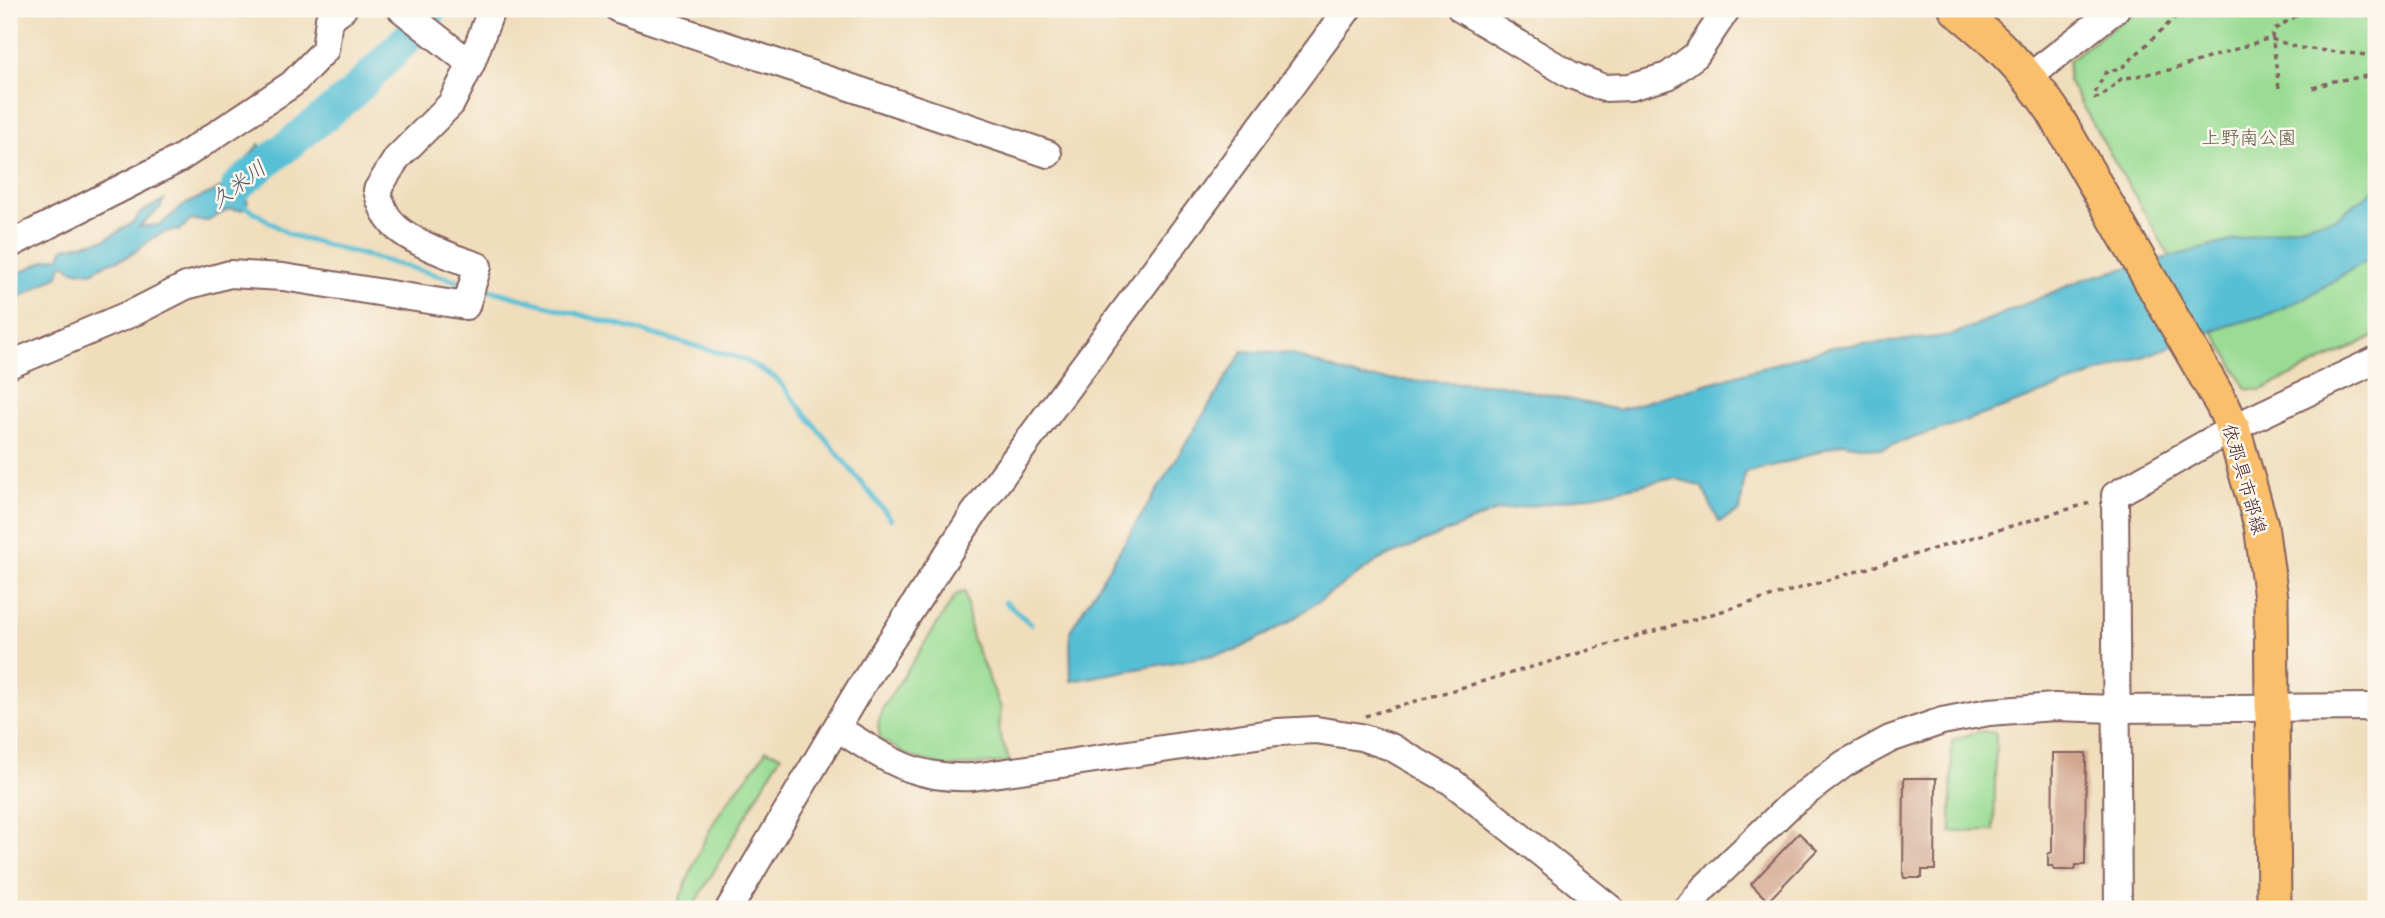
<svg xmlns="http://www.w3.org/2000/svg" width="2385" height="918" font-family="'Patrick Hand','Klee One',sans-serif">
  <style>
    .green { fill: #9adc94; stroke: #727e60; stroke-width: 2 }
    .water { fill: #57bfd5; stroke: #506f80; stroke-width: 2 }
    .lines { fill: none; stroke-linecap: round; stroke-linejoin: round }
    .stream { stroke: #57bfd5; stroke-width: 5 }
    .river { stroke: #57bfd5; stroke-width: 32 }
    .building { fill: #d1a48d }
    .minor-casing { stroke: #84625e; stroke-width: 30 }
    .major-casing { stroke: #84625e; stroke-width: 37 }
    .path { stroke: #84625e; stroke-width: 3.5; stroke-dasharray: 5 5; stroke-linecap: butt }
    .minor { stroke: #fff; stroke-width: 26 }
    .major { stroke: #f9bf6d; stroke-width: 33 }
    .labels { text-anchor: middle; dominant-baseline: central; stroke-width: 5; stroke-linejoin: round; paint-order: stroke }
    .park-label { font-size: 19px; fill: #62584a; stroke: #fbf7ec }
    .street-label { font-size: 19px; fill: #4a1f2b; stroke: #fbf7ec }
    .water-label { font-size: 21px; font-style: italic; fill: #4f5766; stroke: #fbf7ec }
  </style>
  <rect width="100%" height="100%" fill="#fbf7ec"/>
  <filter id="ink" filterUnits="userSpaceOnUse"><feTurbulence type="fractalNoise" baseFrequency=".0143" numOctaves="2"/><feDisplacementMap in="SourceGraphic" scale="14" xChannelSelector="R" yChannelSelector="G"/><feConvolveMatrix kernelMatrix="1 2 1 2 8 2 1 2 1" color-interpolation-filters="sRGB"/></filter>
  <filter id="wash" filterUnits="userSpaceOnUse"><feTurbulence type="fractalNoise" baseFrequency=".00686" numOctaves="4" result="noise"/><feDisplacementMap in="SourceGraphic" scale="28" xChannelSelector="R" yChannelSelector="G"/><feGaussianBlur stdDeviation="1.57" result="paint"/><feColorMatrix in="noise" values="0 0 0 0 0 0 0 0 0 0 0 0 0 0 0 0 0 1.4 0 .05"/><feComposite in="paint" operator="in"/></filter>
  <g filter="url(#wash)">
    <rect width="100%" height="100%" fill="#f0ddbc"/>
    <g class="green">
      <path d="M 2138,9 L 2376,9 L 2376,336 L 2261,390 L 2247,389 L 2068,81 L 2069,60 Z"/>
      <path d="M 965,591 L 972,638 L 1001,708 L 999,733 L 1010,762 L 946,767 L 909,756 L 880,739 L 878,725 L 882,709 L 956,595 Z"/>
      <path d="M 1980,731 L 1996,733 L 1994,831 L 1951,832 L 1952,740 Z"/>
      <path d="M 766,750 L 781,755 L 692,909 L 676,909 C 690,873 704,834 727,802 C 740,784 755,770 766,750 Z"/>
    </g>
    <g class="water">
      <path d="M 259,144 L 276,165 L 247,183 L 241,191 L 248,202 L 242,210 L 229,209 L 208,221 L 191,220 L 179,231 C 152,229 145,250 124,258 C 111,263 103,263 93,272 L 72,270 L 66,264 L 61,266 L 58,276 L 9,303 L 9,278 L 46,260 L 60,257 L 64,248 L 106,239 L 135,221 L 140,213 L 164,200 L 160,208 L 139,227 L 160,225 L 185,204 L 224,187 Z"/>
      <path d="M 2376,189 L 2376,254 L 2307,297 L 2267,315 L 2227,326 L 1997,410 L 1881,449 L 1842,443 L 1798,459 L 1745,473 L 1740,511 L 1719,522 L 1702,487 L 1675,478 L 1558,502 L 1496,511 L 1379,560 L 1287,623 L 1235,651 L 1071,681 L 1070,631 L 1243,351 L 1290,354 L 1360,378 L 1502,385 L 1618,410 L 1832,347 L 1950,336 L 2084,279 L 2235,240 L 2336,218 Z"/>
    </g>
    <g class="lines">
      <g class="stream">
        <path d="M 240,203 L 290,235 L 466,283"/>
        <path d="M 479,287 L 743,359 L 777,379 L 891,519"/>
        <path d="M 1005,602 L 1031,624"/>
      </g>
      <path class="river" d="M 237,186 L 352,94 L 425,20 L 432,9"/>
    </g>
    <g id="blocks">
      <g class="building">
        <path d="M 2053,753 L 2086,753 L 2085,865 L 2076,865 L 2075,870 L 2054,870 L 2053,866 L 2048,866 L 2048,854 L 2052,852 Z"/>
        <path d="M 1904,778 L 1936,778 L 1935,870 L 1922,870 L 1922,878 L 1904,878 L 1903,874 Z"/>
        <path d="M 1799,833 L 1817,850 L 1768,901 L 1751,884 Z"/>
      </g>
    </g>
  </g>
  <g filter="url(#ink)">
    <use href="#blocks" fill-opacity="0" stroke="#84625e" stroke-width="2"/>
    <g class="lines">
      <defs>
        <g id="minor">
          <path d="M 401,9 L 471,64"/>
          <path d="M 618,9 L 1048,154"/>
          <path d="M 1461,9 L 1571,75 L 1604,88 L 1630,87 L 1668,76 L 1696,55 L 1727,9"/>
          <path d="M 2029,77 L 2116,9"/>
          <path d="M 9,245 L 179,159 L 292,84 L 325,50 L 329,19 L 343,9"/>
          <path d="M 9,365 L 137,311 L 186,286 L 230,274 L 283,277 L 466,306 L 478,266 C 456,259 408,241 393,224 C 384,214 380,203 377,190 L 397,158 L 451,104 L 471,64 L 490,13 L 494,9"/>
          <path d="M 837,728 C 886,758 912,780 973,777 L 1277,732 L 1316,730 L 1361,737 L 1391,747 L 1452,782 L 1611,909"/>
          <path d="M 729,909 L 858,691 L 973,515 L 1348,9"/>
          <path d="M 1687,909 L 1703,889 L 1791,804 L 1844,764 L 1890,739 L 1942,721 L 1989,712 L 2054,707 L 2116,709 L 2376,707"/>
          <path d="M 2118,909 L 2115,495 L 2233,428 L 2376,360"/>
        </g>
        <path id="major" d="M 1956,9 C 1996,41 2024,68 2053,111 L 2223,406 L 2233,428 L 2261,525 L 2271,598 L 2274,909"/>
      </defs>
      <use href="#minor" class="minor-casing"/>
      <use href="#major" class="major-casing"/>
      <g class="path">
        <path d="M 2184,9 L 2124,66 L 2105,73 L 2094,95 L 2095,98 L 2101,97 L 2121,79 L 2174,69 L 2264,40 L 2271,39 L 2300,48 L 2376,56"/>
        <path d="M 2279,88 L 2272,35 L 2275,29 L 2307,9"/>
        <path d="M 2313,88 L 2334,81 L 2376,75"/>
        <path d="M 1365,716 L 2093,502"/>
      </g>
      <use href="#minor" class="minor"/>
      <use href="#major" class="major"/>
    </g>
  </g>
  <g class="labels">
    <g class="park-label">
      <text x="2249" y="137">上野南公園</text>
    </g>
    <g class="street-label">
      <text transform="translate(2245 479) rotate(74)">依那具市部線</text>
    </g>
    <g class="water-label">
      <text transform="translate(238 184) rotate(-37)">久米川</text>
    </g>
  </g>
  <rect width="2385" height="918" fill="none" stroke="#fbf7ec" stroke-width="35"/>
</svg>
